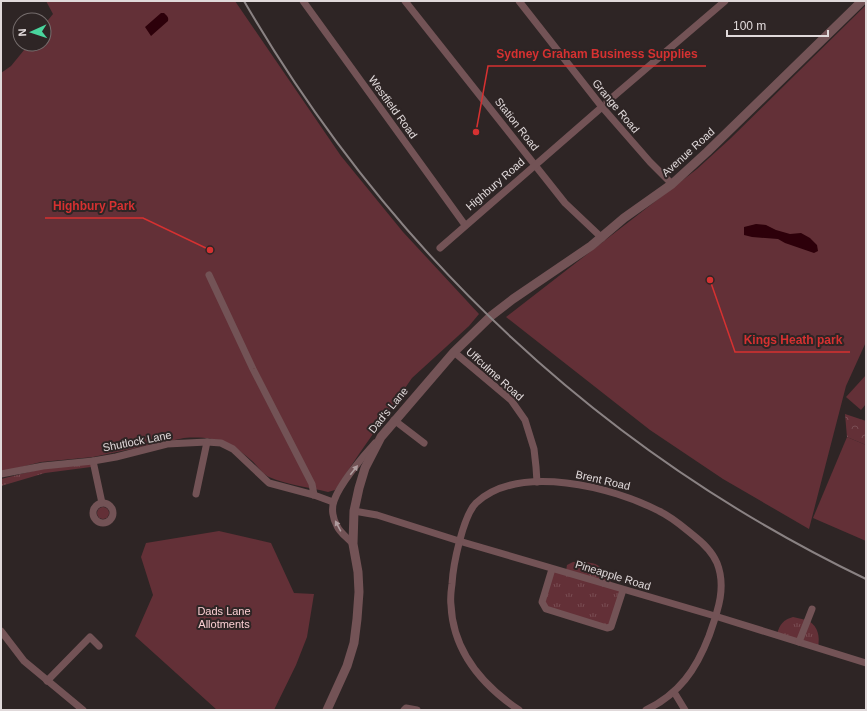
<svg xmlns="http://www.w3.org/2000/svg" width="867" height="711" font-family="Helvetica,sans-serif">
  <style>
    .grass { fill: url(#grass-tufts) }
    .forest { fill: url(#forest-crowns) }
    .green { fill: #633037 }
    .water { fill: #2d000a }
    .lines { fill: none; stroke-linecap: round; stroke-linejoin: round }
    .minor { stroke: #735356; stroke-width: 7 }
    .tertiary { stroke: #735356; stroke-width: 9 }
    .rail { stroke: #8a8283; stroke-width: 2 }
    .oneway { fill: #af9d9f }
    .labels { text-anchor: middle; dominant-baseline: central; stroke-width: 4; stroke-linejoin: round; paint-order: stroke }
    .street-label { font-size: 11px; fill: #e0d9da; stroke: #2e2525 }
    .park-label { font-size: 11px; fill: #fbcfd3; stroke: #2e2525 }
    .leader { fill: none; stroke: #d63131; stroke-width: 1.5 }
    .callout-dot { fill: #d63131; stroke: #2e2525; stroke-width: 1.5 }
    .callout-label { font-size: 12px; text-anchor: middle; font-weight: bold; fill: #d63131; stroke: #2e2525; stroke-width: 4; stroke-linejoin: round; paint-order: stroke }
  </style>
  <defs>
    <pattern id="grass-tufts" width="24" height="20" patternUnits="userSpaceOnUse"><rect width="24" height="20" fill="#633037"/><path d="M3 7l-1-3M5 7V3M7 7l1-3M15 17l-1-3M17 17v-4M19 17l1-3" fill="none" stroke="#794d53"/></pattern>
    <pattern id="forest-crowns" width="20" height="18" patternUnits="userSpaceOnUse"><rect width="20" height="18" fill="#633037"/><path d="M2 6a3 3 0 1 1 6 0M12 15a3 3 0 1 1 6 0" fill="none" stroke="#794d53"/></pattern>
  </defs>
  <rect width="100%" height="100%" fill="#2e2525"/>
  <g class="grass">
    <path d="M 91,464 L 91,467 L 45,473 L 1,486 L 1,479 L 41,469 Z"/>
    <circle cx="103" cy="513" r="6"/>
    <path d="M 573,562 C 599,562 600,563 613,586 L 566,571 L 567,565 Z"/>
    <path d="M 553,571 L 621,591 L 610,626 L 546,608 L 544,601 Z"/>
    <path d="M 793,617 L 806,620 L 798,640 L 777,634 C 780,624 783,620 793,617 Z"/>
    <path d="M 809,621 C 818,627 820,636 818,647 L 801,642 Z"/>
  </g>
  <path class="forest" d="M 845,414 L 866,421 L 866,445 L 847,437 Z"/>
  <g class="green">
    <path d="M 46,1 L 235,1 L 341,156 L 403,232 L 479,314 L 469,326 L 412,378 L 359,454 L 335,490 L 328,492 C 309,487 287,485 269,477 C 262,474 257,465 251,460 C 229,441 213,436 184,438 L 93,457 L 41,462 L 1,472 L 1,73 L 11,66 L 29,44 L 44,44 L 44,25 L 53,14 Z"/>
    <path d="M 866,5 L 866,342 L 846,386 L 809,529 L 723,479 L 650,430 L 506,317 L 697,169 L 731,138 Z"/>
    <path d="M 866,375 L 866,404 L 861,410 L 846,397 Z"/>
    <path d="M 847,437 L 866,445 L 866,541 L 813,518 Z"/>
    <path d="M 219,531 L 271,543 L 294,593 L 314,594 L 307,637 L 296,665 L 274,710 L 217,710 L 135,636 L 153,595 L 141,557 L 146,543 Z"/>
  </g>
  <g class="water">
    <path d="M 161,13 L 164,13 C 167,16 169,17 168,21 L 151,36 L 145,27 Z"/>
    <path d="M 756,224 L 766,225 L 776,230 L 790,234 L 801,233 L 810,238 L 817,245 L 818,251 L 814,253 L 785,243 L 778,239 L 752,237 L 744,235 L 744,227 Z"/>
  </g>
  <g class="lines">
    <g class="minor">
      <path d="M 303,1 L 465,225"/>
      <path d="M 405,1 L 565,203 L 602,238"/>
      <path d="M 519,1 L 602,107 L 650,162 L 672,184"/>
      <path d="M 607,102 L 725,1"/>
      <path d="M 440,248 L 602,107"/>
      <path d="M 209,275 L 253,369 L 312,484 L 314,495"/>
      <path d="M 454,352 L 511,400 L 525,420 L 534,449 L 536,467 L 537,482"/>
      <path d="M 394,420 L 424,443"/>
      <path d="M 93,461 L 102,503"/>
      <path d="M 1,474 L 43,466 L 93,461 L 116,457 L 167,444 L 207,442 L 221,443 L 233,449 L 269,483 L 314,495 L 333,502"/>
      <path d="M 196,494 L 207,442"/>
      <circle cx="103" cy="513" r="10"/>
      <path d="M 354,511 L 377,515 L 459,541 L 715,616 L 866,663"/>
      <path d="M 353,544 C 348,538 340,533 337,526 C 333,519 331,509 334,501 C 339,485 363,456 375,443"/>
      <path d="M 552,569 L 542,602 L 546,609 L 607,628 L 611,627 L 623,590"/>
      <path d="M 1,631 L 24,661 L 83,710"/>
      <path d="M 799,642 L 812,609"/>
      <path d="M 47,681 L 90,637 L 99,646"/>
      <path d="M 674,692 L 685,710"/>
      <path d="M 404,710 L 406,708 L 417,710"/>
      <path d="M 519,710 C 482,685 453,652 451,605 C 450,598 451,591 452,584 C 453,565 463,516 476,503 C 519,463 613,487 659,511 C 672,517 682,526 693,535 C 703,543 712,551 717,563 C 727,588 717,613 709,636 C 696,670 679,694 646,710"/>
    </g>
    <path class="tertiary" d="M 327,710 L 347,666 L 354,643 L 357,619 L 359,592 L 358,572 L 353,544 L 354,511 L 359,488 L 365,468 L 381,437 L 454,352 L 491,316 L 513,299 L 591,246 L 624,218 L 672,184 L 707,152 L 862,1"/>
    <path class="rail" d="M 244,1 C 391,254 602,452 866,579"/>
  </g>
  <defs><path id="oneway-solid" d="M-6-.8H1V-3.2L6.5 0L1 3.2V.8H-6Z"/></defs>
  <g class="oneway">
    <use href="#oneway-solid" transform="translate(354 470) rotate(-52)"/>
    <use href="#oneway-solid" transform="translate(338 526) rotate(-118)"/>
  </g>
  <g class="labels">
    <g class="street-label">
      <text transform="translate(616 106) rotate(50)">Grange Road</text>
      <text transform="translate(393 107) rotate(54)">Westfield Road</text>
      <text transform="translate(517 124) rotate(52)">Station Road</text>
      <text transform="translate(688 152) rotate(-42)">Avenue Road</text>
      <text transform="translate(495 184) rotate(-41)">Highbury Road</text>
      <text transform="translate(495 374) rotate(42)">Uffculme Road</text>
      <text transform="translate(388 410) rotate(-51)">Dad's Lane</text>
      <text transform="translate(137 441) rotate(-11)">Shutlock Lane</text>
      <text transform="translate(603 480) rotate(13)">Brent Road</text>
      <text transform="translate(613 575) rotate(17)">Pineapple Road</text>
    </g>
    <g class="park-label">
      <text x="224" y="611">Dads Lane<tspan x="224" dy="13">Allotments</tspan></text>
    </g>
  </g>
  <path class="leader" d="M476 132L488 66H706M210 250L143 218H45M710 280L735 352H850"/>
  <g class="callout-dot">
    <circle cx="476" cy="132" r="4"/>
    <circle cx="210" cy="250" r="4"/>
    <circle cx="710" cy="280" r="4"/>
  </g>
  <g class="callout-label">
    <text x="597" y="58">Sydney Graham Business Supplies</text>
    <text x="94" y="210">Highbury Park</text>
    <text x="793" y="344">Kings Heath park</text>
  </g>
  <rect width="867" height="711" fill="none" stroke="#e0d9da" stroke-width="4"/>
  <g transform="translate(32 32) rotate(267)"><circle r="19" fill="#2e2525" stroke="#756d6d"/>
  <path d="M0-3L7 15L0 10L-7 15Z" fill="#49d49d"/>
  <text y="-6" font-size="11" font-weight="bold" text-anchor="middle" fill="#e0d9da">N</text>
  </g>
  <path d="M727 30v6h101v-6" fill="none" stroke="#e0d9da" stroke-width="2"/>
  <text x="733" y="30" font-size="12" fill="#e0d9da" stroke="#2e2525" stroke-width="3" paint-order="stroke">100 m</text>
</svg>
